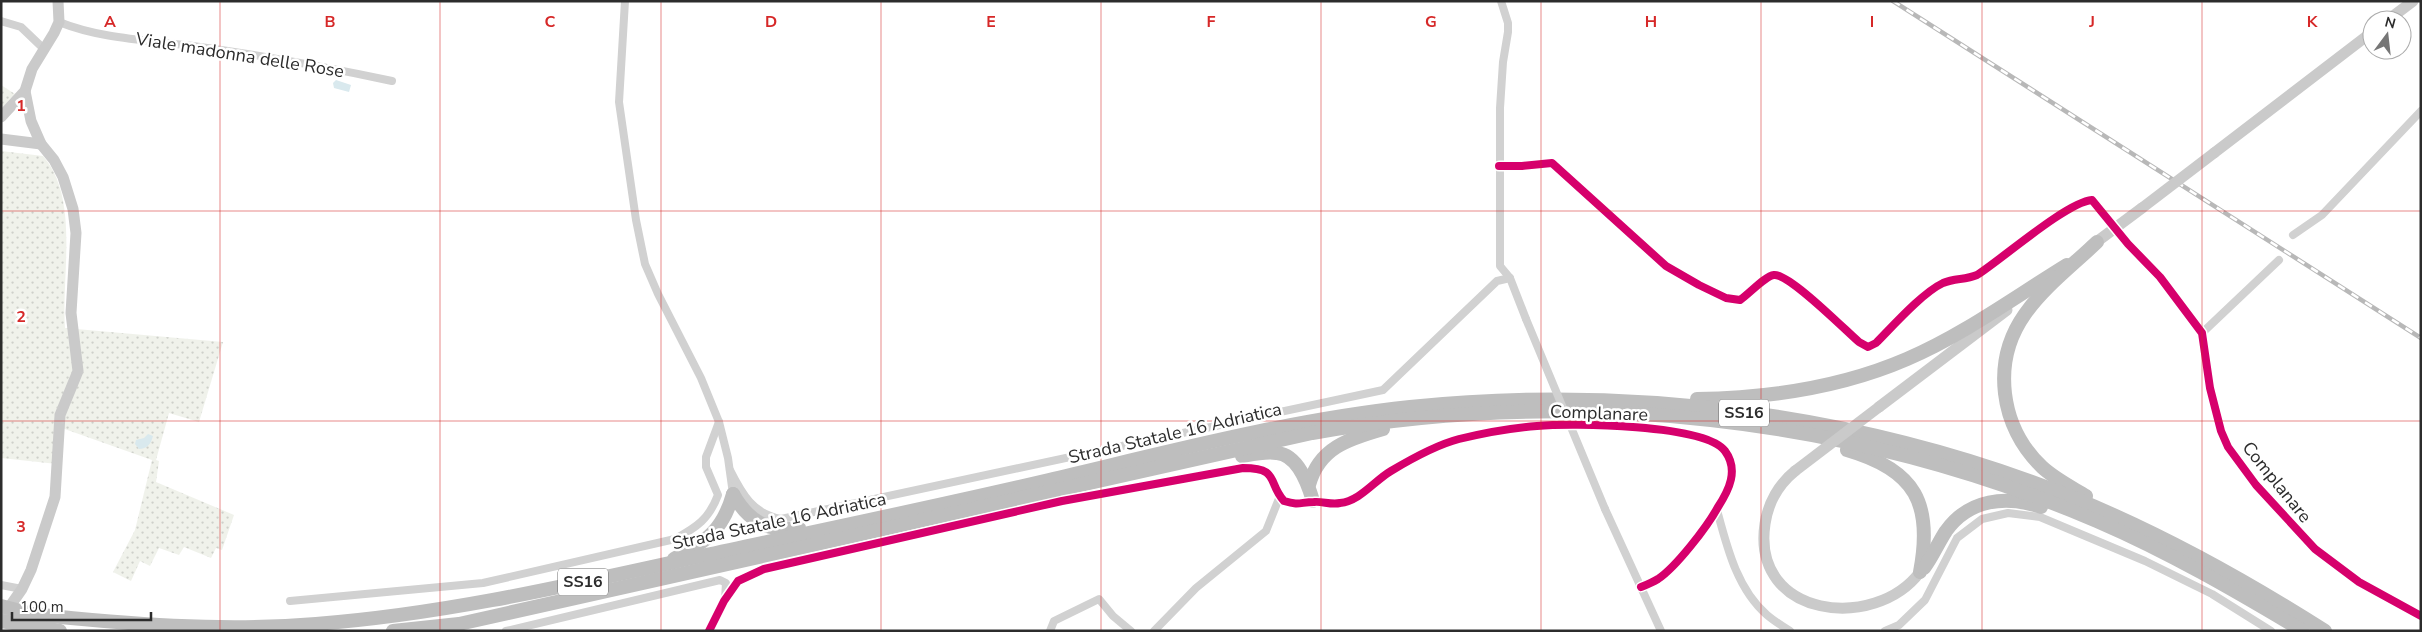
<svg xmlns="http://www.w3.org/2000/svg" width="2422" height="632" font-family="'Nunito Sans',sans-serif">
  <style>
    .garden { fill: url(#garden-dots) }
    .water { fill: #d9e9ee }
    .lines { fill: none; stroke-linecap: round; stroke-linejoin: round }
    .street-tunnel { stroke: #d5d5d5; stroke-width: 8; stroke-dasharray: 8 4; stroke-linecap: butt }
    .street { stroke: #d1d1d1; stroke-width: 8 }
    .secondary { stroke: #cacaca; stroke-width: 11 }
    .highway { stroke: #bebebe; stroke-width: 14 }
    .rail-casing { stroke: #b8b8b8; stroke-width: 4.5 }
    .rail { stroke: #fff; stroke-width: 2.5; stroke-dasharray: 8; stroke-linecap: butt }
    .street-bridge { stroke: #d1d1d1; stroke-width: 8 }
    .secondary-bridge { stroke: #cacaca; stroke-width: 11 }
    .highway-bridge { stroke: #bebebe; stroke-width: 14 }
    .cycleway-casing { stroke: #fff; stroke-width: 11 }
    .cycleway { stroke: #d6006c; stroke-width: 8 }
    .grid { fill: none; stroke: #d62828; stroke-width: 1; stroke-opacity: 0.55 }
    .labels { text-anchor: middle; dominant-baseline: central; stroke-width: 5; stroke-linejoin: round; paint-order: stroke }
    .shield { fill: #fff; stroke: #6b6b6b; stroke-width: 1 }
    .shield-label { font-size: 16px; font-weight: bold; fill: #2c2c2c }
    .street-label { font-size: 18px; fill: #2c2c2c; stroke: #fff }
    .grid-label { font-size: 16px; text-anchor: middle; font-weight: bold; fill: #d62828; stroke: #fff; stroke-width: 5; stroke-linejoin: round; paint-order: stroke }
  </style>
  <defs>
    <pattern id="garden-dots" width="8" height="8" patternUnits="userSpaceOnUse" patternTransform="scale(1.25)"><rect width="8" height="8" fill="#f0f2eb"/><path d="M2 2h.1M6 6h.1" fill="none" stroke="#ced0ca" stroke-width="1.8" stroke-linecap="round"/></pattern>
  </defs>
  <rect width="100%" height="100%" fill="#fff"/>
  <g class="garden">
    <path d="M 1,85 L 15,94 L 1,109 Z"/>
    <path d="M 1,151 L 43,156 C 80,199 61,275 65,328 L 223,342 L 199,422 L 169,413 L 156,460 L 159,461 L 156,482 L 234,515 L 222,550 L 216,548 L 211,558 L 184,547 L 179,555 L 159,548 L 150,566 L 140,561 L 131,581 L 113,572 L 135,530 L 152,460 L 59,427 L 57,464 L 1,458 Z"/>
  </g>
  <g class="water">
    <path d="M 336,80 L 351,85 L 349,92 L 334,88 L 333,83 Z"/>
    <path d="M 148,434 L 153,436 C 151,444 147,449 139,449 L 135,444 L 136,440 L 144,438 Z"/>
  </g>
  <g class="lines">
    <path class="street-tunnel" d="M 2102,212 L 2128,244"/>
    <g class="street">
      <path d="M 625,1 L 619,102 L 636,220 L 645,264 L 658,294 L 701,378 L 719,422 L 728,458 L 733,494"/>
      <path d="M 1501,1 L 1508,23 L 1508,32 L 1503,62 L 1500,108 L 1500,266 L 1510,278 L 1526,319"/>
      <path d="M 1,21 L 21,27 L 44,49"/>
      <path d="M 59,22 C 101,39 149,40 193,46 C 260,55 326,67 392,81"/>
      <path d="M 1499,166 L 1522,166 L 1552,163 L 1666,266 L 1699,285 L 1726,298 L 1740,300 C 1748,295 1765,276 1774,275 C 1789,273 1845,330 1859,342 L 1868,347 L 1876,343 C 1893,326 1922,293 1943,283 C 1955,278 1965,280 1977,275 C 2002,259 2067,202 2092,200 L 2102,212"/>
      <path d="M 2293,235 L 2322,215 L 2421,111"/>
      <path d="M 2128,244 L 2160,277 L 2202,333 L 2210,388 L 2221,431 L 2228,447 L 2256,485 L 2315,549 L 2359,582 L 2421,616"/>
      <path d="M 2202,333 L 2279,260"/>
      <path d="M 730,470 C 742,494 753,514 781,519 L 1383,390 L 1497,281 L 1510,278"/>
      <path d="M 1605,509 L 1661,631"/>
      <path d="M 1717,510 C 1727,547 1737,589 1767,615 C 1774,621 1782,626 1790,631"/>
      <path d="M 1,585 L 22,589"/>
      <path d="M 290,601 L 483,583 L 675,539 C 697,527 709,519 718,495 L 706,467 L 706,457 L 719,422"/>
      <path d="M 506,631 L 720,580 L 726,583 L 725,599"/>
      <path d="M 709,631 L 724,601 L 738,581 L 764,569 L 1062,501 L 1243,468 C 1280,468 1267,482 1284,501 C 1300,506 1300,502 1314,502 C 1322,501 1331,505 1340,503 C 1360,501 1374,481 1391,471 C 1411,459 1436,445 1459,439 C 1484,433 1511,428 1537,426 C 1571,423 1705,424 1725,451 C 1739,470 1729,490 1718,507 C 1707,527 1676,567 1658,579 C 1653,582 1646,585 1641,587"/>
      <path d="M 1050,631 L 1054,621 L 1099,599 L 1113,616 L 1131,631"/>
      <path d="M 1154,631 L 1196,588 L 1266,531 L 1280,496"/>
      <path d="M 1885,631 L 1899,625 L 1925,600 L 1957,538 L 1982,519 L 2008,513 L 2040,517 L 2145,561 L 2212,594 L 2271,631"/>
    </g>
    <g class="secondary">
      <path d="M 2388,20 L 2413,1"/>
      <path d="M 1,117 L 25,91 L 32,69 L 54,33 L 59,22 L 58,1"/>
      <path d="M 1,139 L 41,144"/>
      <path d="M 2214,153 L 2372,32"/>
      <path d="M 2091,246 L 2142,208"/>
      <path d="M 1879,407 L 2007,310"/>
      <path d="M 1795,471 C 1779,484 1768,503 1765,524 C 1751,618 1875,632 1920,572"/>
      <path d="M 1,619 L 22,589 L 31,570 L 55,497 L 60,415 L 78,371 L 71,313 L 76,233 L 73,209 L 63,177 L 54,160 L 41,144 L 31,121 L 25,91"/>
    </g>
    <g class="highway">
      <path d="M 1697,399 C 1769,398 1840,388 1907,359 C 1963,335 2015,297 2067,265"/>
      <path d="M 1847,450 C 1916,470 1933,504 1920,572"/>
      <path d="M 1242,456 C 1253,454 1266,451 1277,453 C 1298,455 1308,484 1313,501"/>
      <path d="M 1309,485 C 1319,448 1348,439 1383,429"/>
      <path d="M 733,494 C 748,521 767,532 799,528"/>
      <path d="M 2086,496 C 2071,487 2055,479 2042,467 C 2000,427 1991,362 2025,314 C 2044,287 2073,265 2097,242"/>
      <path d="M 674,559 C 707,541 723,530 733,494"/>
      <path d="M 1924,568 C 1933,556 1938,543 1946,531 C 1969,499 2006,495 2041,507"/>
      <path d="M 32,614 C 126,624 221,632 316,624 C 447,614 574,584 702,556 C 817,531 934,507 1049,480 C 1168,452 1288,420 1410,407 C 1633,384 1865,414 2074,498 C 2162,534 2245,580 2325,631"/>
      <path d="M 1,621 L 60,631"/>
      <path d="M 393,631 L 459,624 L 1312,433 C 1575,386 1851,416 2097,521 C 2169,552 2236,591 2303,631"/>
    </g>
    <defs>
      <path id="rail" d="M 1893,1 L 2421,338"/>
    </defs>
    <use href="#rail" class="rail-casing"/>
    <use href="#rail" class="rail"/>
    <path class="street-bridge" d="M 1526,319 L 1605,509"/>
    <g class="secondary-bridge">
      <path d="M 2142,208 L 2214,153"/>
      <path d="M 1795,471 L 1879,407"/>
    </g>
    <path class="highway-bridge" d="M 1,606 L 32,614"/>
    <defs>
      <g id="cycleway">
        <path d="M 1499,166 L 1522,166 L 1552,163 L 1666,266 L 1699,285 L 1726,298 L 1740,300 C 1748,295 1765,276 1774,275 C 1789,273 1845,330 1859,342 L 1868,347 L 1876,343 C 1893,326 1922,293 1943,283 C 1955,278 1965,280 1977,275 C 2002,259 2067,202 2092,200 L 2128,244 L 2160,277 L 2202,333 L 2210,388 L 2221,431 L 2228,447 L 2256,485 L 2315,549 L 2359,582 L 2421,616"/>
        <path d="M 709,631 L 724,601 L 738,581 L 764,569 L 1062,501 L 1243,468 C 1280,468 1267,482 1284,501 C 1300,506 1300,502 1314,502 C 1322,501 1331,505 1340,503 C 1360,501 1374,481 1391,471 C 1411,459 1436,445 1459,439 C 1484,433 1511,428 1537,426 C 1571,423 1705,424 1725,451 C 1739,470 1729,490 1718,507 C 1707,527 1676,567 1658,579 C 1653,582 1646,585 1641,587"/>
      </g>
    </defs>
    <use href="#cycleway" class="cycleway-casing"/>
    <use href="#cycleway" class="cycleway"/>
  </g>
  <path class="grid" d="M 220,1 L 220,631M 440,1 L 440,631M 661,1 L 661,631M 881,1 L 881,631M 1101,1 L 1101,631M 1321,1 L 1321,631M 1541,1 L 1541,631M 1761,1 L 1761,631M 1982,1 L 1982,631M 2202,1 L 2202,631M 1,211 L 2421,211M 1,421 L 2421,421"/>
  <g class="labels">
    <g class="shield">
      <rect x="1719" y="399.5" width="50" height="27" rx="4"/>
      <rect x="558" y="568.5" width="50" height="27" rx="4"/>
    </g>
    <g class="shield-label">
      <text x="1744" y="413">SS16</text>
      <text x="583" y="582">SS16</text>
    </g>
    <g class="street-label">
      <text transform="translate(240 55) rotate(9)">Viale madonna delle Rose</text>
      <text transform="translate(1599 413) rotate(2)">Complanare</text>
      <text transform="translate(1175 433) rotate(-13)">Strada Statale 16 Adriatica</text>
      <text transform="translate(2277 482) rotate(51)">Complanare</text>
      <text transform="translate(779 521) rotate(-12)">Strada Statale 16 Adriatica</text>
    </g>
  </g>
  <g class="grid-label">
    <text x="110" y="27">A</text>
    <text x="330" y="27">B</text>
    <text x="550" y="27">C</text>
    <text x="771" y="27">D</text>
    <text x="991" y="27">E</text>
    <text x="1211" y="27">F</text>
    <text x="1431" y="27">G</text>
    <text x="1651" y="27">H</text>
    <text x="1872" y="27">I</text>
    <text x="2092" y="27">J</text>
    <text x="2312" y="27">K</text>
    <text x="21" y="111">1</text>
    <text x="21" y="322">2</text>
    <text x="21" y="532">3</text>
  </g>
  <rect width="2422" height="632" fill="none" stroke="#2c2c2c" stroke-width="5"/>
  <g transform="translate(2387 35) rotate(15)"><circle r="24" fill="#ffffff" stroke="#ababab"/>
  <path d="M0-4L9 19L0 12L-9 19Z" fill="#767676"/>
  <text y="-8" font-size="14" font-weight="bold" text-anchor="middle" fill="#2c2c2c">N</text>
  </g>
  <path d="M12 612v8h139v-8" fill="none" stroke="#2c2c2c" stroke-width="2.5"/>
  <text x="20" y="612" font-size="15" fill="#2c2c2c" stroke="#ffffff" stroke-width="4" paint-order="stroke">100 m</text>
</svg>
